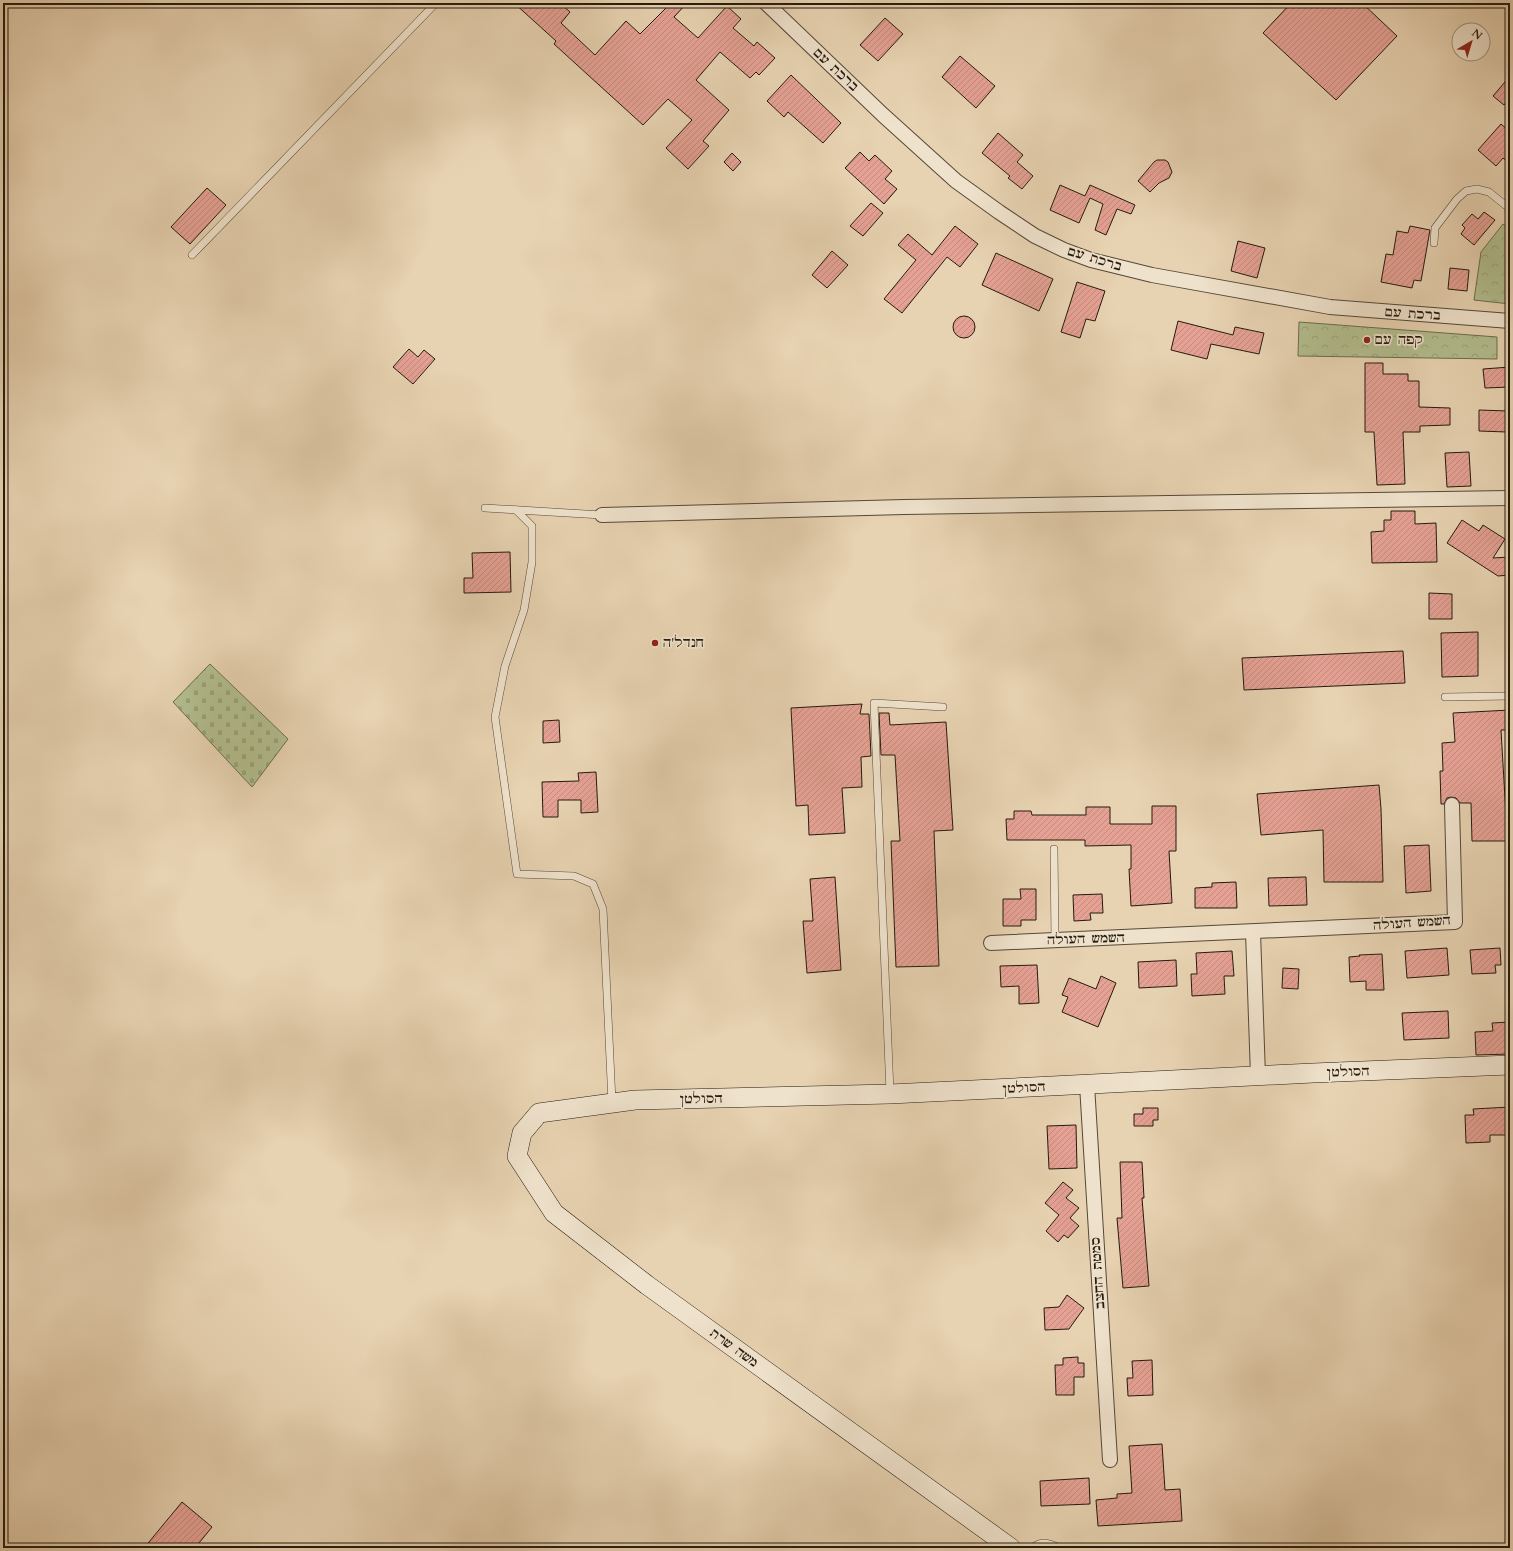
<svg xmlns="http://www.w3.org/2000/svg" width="1513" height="1551" font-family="Cardo,'Frank Ruhl Libre',serif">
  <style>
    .forest { fill: url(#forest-crowns); stroke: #6c6c4e }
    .cemetery { fill: url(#cemetery-stones); stroke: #6c6c4e }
    .building { fill: url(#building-hatch); stroke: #251a0e }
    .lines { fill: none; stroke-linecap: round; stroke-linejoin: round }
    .lane-casing { stroke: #564837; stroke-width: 8 }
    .street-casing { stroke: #564837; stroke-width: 16 }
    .secondary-casing { stroke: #251a0e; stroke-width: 20 }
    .lane { stroke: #efe2cc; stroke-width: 7 }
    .street { stroke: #efe2cc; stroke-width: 14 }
    .secondary { stroke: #efe2cc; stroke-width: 19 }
    .poi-dot { fill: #8f2418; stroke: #efe2cc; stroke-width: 1.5 }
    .labels { text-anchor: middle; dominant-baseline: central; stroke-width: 3.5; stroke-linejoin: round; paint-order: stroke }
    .street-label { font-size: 13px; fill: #251a0e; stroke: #efe2cc }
    .poi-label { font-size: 13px; fill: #251a0e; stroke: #efe2cc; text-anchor: start }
  </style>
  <defs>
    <pattern id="forest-crowns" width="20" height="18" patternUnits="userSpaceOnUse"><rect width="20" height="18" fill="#b2bd8e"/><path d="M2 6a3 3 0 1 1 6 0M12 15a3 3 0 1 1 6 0" fill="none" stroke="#99a279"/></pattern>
    <pattern id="cemetery-stones" width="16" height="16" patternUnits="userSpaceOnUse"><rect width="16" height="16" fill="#b2bd8e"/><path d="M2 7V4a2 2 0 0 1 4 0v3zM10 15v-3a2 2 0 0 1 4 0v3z" fill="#99a279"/></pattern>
    <pattern id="building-hatch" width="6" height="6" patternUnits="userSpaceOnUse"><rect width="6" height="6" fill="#e5a194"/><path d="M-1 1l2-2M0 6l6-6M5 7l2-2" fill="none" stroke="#c48a7e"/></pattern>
  </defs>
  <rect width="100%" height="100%" fill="#e7d2b1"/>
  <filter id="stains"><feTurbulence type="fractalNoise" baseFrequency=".005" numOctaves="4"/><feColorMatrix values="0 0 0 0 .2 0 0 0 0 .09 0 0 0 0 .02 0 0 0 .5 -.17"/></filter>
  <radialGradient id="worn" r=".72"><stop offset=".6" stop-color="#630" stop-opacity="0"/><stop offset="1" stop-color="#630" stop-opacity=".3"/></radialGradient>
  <g class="forest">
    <path d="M 1503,224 L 1510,229 L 1510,304 L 1474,300 L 1481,252 Z"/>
    <path d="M 1299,322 L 1497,337 L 1497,359 L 1298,356 Z"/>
  </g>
  <path class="cemetery" d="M 210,664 L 288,739 L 252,787 L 173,702 Z"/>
  <g class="building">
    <path d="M 514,3 L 560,3 L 570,12 L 561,23 L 595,55 L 626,21 L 640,34 L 671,3 L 687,3 L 674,17 L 698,38 L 727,6 L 741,19 L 733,28 L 754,46 L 757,42 L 775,58 L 759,75 L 756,72 L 750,78 L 720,52 L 696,80 L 729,110 L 703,141 L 709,146 L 688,169 L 666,148 L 692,120 L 668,99 L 643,125 L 554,44 L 556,41 Z"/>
    <path d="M 1291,3 L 1362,3 L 1397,36 L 1336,100 L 1263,33 Z"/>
    <path d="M 885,18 L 903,34 L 878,61 L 860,45 Z"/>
    <path d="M 960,56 L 995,86 L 976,108 L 942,77 Z"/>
    <path d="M 791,75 L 841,123 L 823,143 L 788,112 L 784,117 L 767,101 Z"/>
    <path d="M 1510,76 L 1510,98 L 1504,105 L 1493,96 Z"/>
    <path d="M 1501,124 L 1510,132 L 1510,164 L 1503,158 L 1496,166 L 1478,150 Z"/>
    <path d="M 998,133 L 1023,155 L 1017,162 L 1033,176 L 1022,189 L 1008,178 L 1010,176 L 982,153 Z"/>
    <path d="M 860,152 L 869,161 L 875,155 L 892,171 L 885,179 L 897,189 L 884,204 L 845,168 Z"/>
    <path d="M 732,153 L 741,162 L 733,171 L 724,162 Z"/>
    <path d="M 1157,160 L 1165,160 L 1168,162 L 1172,172 L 1169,178 L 1159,183 L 1150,192 L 1138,181 L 1154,162 Z"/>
    <path d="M 1060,185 L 1085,196 L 1090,185 L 1135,205 L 1131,214 L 1117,209 L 1106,235 L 1095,230 L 1103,204 L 1090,198 L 1079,223 L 1050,210 Z"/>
    <path d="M 207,188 L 226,205 L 190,244 L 171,227 Z"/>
    <path d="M 871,203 L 883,213 L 863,236 L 850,226 Z"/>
    <path d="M 1484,212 L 1495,220 L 1474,245 L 1461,234 L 1465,228 L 1462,225 L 1472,214 L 1478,219 Z"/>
    <path d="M 955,226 L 978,244 L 960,267 L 947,257 L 902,313 L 884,299 L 916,260 L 898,245 L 908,234 L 932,255 Z"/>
    <path d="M 1410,226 L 1430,230 L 1421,281 L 1414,280 L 1412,288 L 1381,282 L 1386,254 L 1393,255 L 1397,231 L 1408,233 Z"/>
    <path d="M 1238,241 L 1265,248 L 1257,278 L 1231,271 Z"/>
    <path d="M 832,251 L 848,265 L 827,288 L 812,275 Z"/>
    <path d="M 996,253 L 1053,279 L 1039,311 L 982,285 Z"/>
    <path d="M 1450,268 L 1469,270 L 1467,291 L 1448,289 Z"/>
    <path d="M 1077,282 L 1105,291 L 1095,321 L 1086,319 L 1080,338 L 1061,332 Z"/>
    <circle cx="964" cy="327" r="11"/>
    <path d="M 1178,321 L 1233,335 L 1235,327 L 1264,333 L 1259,354 L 1211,344 L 1207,359 L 1171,350 Z"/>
    <path d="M 409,349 L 418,357 L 424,350 L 435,359 L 413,384 L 393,367 Z"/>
    <path d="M 1365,363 L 1383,363 L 1383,374 L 1408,374 L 1408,381 L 1419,381 L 1419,407 L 1450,408 L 1450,425 L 1420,426 L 1420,432 L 1403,432 L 1405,484 L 1377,485 L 1374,432 L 1365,432 Z"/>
    <path d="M 1510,367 L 1510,387 L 1485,388 L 1483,369 Z"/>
    <path d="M 1479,410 L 1508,411 L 1507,432 L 1479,431 Z"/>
    <path d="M 1469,452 L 1471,486 L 1447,487 L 1445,453 Z"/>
    <path d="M 1391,511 L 1415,511 L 1415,524 L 1436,523 L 1437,562 L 1372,563 L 1371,532 L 1384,531 L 1384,520 L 1391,520 Z"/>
    <path d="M 1462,520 L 1479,531 L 1483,525 L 1505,539 L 1493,558 L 1510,557 L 1510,575 L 1498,576 L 1447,543 Z"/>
    <path d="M 510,552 L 511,592 L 464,593 L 464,578 L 473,578 L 472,553 Z"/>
    <path d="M 1429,593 L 1452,594 L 1452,619 L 1429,619 Z"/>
    <path d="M 1478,632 L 1478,676 L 1442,677 L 1441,633 Z"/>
    <path d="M 1403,651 L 1405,683 L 1244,690 L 1242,658 Z"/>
    <path d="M 862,704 L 860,714 L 869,714 L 871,756 L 861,757 L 862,787 L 842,788 L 845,833 L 809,835 L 808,805 L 796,806 L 791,708 Z"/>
    <path d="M 1510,710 L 1510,730 L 1501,730 L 1506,815 L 1510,815 L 1510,841 L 1472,841 L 1471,803 L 1460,803 L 1456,798 L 1451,797 L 1447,798 L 1444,804 L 1441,804 L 1440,771 L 1443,771 L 1442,743 L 1455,742 L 1453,713 Z"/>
    <path d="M 879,713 L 889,713 L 890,725 L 946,722 L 953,830 L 934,831 L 939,966 L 896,967 L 891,841 L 900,841 L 895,755 L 881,755 Z"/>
    <path d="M 559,720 L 560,742 L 543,743 L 543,721 Z"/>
    <path d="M 596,772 L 598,812 L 581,813 L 581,800 L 558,800 L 558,817 L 543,817 L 542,782 L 579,781 L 578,773 Z"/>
    <path d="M 1379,785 L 1381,809 L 1383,882 L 1324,882 L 1323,830 L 1261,835 L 1257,794 Z"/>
    <path d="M 1152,806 L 1176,806 L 1176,851 L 1169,851 L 1172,903 L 1131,906 L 1129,869 L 1131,869 L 1131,845 L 1085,846 L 1085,840 L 1007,840 L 1006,819 L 1014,819 L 1014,811 L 1031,811 L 1032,815 L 1086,815 L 1086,807 L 1110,807 L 1110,824 L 1152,824 Z"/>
    <path d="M 1429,845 L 1431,891 L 1406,893 L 1404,846 Z"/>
    <path d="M 835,877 L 841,970 L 807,973 L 803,921 L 813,921 L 810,879 Z"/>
    <path d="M 1306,877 L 1307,905 L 1269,906 L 1268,878 Z"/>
    <path d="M 1236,882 L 1237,908 L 1195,908 L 1195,888 L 1212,887 L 1212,883 Z"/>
    <path d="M 1020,889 L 1036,889 L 1036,920 L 1021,920 L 1021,926 L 1003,926 L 1003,899 L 1021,899 Z"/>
    <path d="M 1102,894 L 1103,913 L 1090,913 L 1091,920 L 1074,921 L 1073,895 Z"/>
    <path d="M 1447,948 L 1449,975 L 1407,978 L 1405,951 Z"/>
    <path d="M 1500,948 L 1501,965 L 1495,965 L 1496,973 L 1472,974 L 1470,950 Z"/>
    <path d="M 1232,951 L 1234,976 L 1224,976 L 1225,994 L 1192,996 L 1191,974 L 1197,974 L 1196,953 Z"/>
    <path d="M 1382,954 L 1384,990 L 1366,990 L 1366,981 L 1350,982 L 1349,957 L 1360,956 L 1359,955 Z"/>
    <path d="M 1176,960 L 1177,986 L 1139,988 L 1138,962 Z"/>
    <path d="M 1037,965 L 1039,1003 L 1019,1004 L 1019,986 L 1001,987 L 1000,966 Z"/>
    <path d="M 1283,968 L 1299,969 L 1298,989 L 1282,988 Z"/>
    <path d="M 1101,976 L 1116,983 L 1098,1027 L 1062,1012 L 1068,997 L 1062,995 L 1069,978 L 1096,989 Z"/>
    <path d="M 1448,1011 L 1449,1038 L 1404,1040 L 1402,1013 Z"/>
    <path d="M 1510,1022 L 1510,1054 L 1476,1055 L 1475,1032 L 1493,1031 L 1492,1023 Z"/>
    <path d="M 1510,1107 L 1510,1135 L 1490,1135 L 1490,1142 L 1466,1143 L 1465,1115 L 1474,1115 L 1473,1109 Z"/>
    <path d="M 1143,1108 L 1158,1108 L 1158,1120 L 1153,1120 L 1153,1126 L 1134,1126 L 1134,1114 L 1143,1114 Z"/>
    <path d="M 1076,1125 L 1077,1168 L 1049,1169 L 1047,1126 Z"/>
    <path d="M 1120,1162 L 1142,1162 L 1144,1198 L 1142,1198 L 1149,1286 L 1123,1288 L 1117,1218 L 1122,1218 Z"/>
    <path d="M 1063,1182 L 1073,1190 L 1066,1198 L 1079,1208 L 1070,1218 L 1079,1226 L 1068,1238 L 1064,1235 L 1058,1242 L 1046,1231 L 1059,1215 L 1045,1203 Z"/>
    <path d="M 1067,1295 L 1084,1308 L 1069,1329 L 1045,1330 L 1044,1308 L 1059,1307 Z"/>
    <path d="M 1078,1357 L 1078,1363 L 1084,1363 L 1084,1377 L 1074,1377 L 1074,1395 L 1056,1395 L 1055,1365 L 1063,1365 L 1063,1358 Z"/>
    <path d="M 1152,1360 L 1153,1395 L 1128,1396 L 1127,1378 L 1133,1378 L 1132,1361 Z"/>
    <path d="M 1162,1444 L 1165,1490 L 1180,1489 L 1182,1521 L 1098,1526 L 1096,1500 L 1117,1498 L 1117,1494 L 1132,1493 L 1129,1446 Z"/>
    <path d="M 1089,1478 L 1090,1504 L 1041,1506 L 1040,1481 Z"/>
    <path d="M 182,1502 L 212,1527 L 195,1548 L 144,1548 Z"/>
  </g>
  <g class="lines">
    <defs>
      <g id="lane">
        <path d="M 1434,243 L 1435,228 L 1457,199 L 1466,191 L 1477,189 L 1489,192 L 1510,209"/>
        <path d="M 192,255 L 436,3"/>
        <path d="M 485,508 L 602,515"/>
        <path d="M 516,510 L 532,526 L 532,562 L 524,610 L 505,666 L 495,717 L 517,874 L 574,876 L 593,884 L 603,909 L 612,1102"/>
        <path d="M 1445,697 L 1510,696"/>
        <path d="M 1054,849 L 1055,940"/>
        <path d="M 890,1092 L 874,703 L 943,707"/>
        <path d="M 1032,1548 C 1042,1540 1049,1543 1060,1548"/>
      </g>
      <g id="street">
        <path d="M 766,3 L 883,115 L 956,181 L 999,212 L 1035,236 L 1064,250 L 1091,260 L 1152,275 L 1330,307 L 1510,321"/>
        <path d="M 602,515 L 904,507 L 1510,498"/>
        <path d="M 1253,932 L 1258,1076"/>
        <path d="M 991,943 L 1455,922 L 1452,805"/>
        <path d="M 1087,1085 L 1110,1460"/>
      </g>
      <path id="secondary" d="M 1011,1548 L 647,1285 L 554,1213 L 517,1156 L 522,1133 L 539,1113 L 635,1100 L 890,1094 L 1313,1073 L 1510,1065"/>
    </defs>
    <use href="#lane" class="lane-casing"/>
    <use href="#street" class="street-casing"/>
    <use href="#secondary" class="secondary-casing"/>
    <use href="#lane" class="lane"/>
    <use href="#street" class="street"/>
    <use href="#secondary" class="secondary"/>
  </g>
  <g class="poi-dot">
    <circle cx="1367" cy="340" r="4"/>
    <circle cx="655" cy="643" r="4"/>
  </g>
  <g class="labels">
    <g class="street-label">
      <text transform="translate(836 70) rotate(43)">ברכת עם</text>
      <text transform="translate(1095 259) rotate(17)">ברכת עם</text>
      <text transform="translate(1413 314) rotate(4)">ברכת עם</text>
      <text transform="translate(1412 923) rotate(-4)">השמש העולה</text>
      <text transform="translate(1086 939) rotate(-2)">השמש העולה</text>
      <text transform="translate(1348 1072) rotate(-2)">הסולטן</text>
      <text transform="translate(1024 1088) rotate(-3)">הסולטן</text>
      <text transform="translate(701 1099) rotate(-1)">הסולטן</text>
      <text transform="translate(1098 1273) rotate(-94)">סמטת החצב</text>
      <text transform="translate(734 1348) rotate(36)">משה שרת</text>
    </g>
    <g class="poi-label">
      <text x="1375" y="340">קפה עם</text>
      <text x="663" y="643">חנדל'ה</text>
    </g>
  </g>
  <rect width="1513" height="1551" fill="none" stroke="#e7d2b1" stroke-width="16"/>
  <rect x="4" y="4" width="1505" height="1543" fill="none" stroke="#251a0e" stroke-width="2"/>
  <rect x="8" y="8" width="1497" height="1535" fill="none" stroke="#251a0e"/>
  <g transform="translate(1471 42) rotate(38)"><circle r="19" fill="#efe2cc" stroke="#9e9280"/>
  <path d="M0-3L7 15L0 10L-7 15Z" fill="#8f2418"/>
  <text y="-6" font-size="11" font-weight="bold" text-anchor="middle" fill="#251a0e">N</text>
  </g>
  <rect width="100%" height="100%" filter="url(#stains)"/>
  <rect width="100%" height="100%" fill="url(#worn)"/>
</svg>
